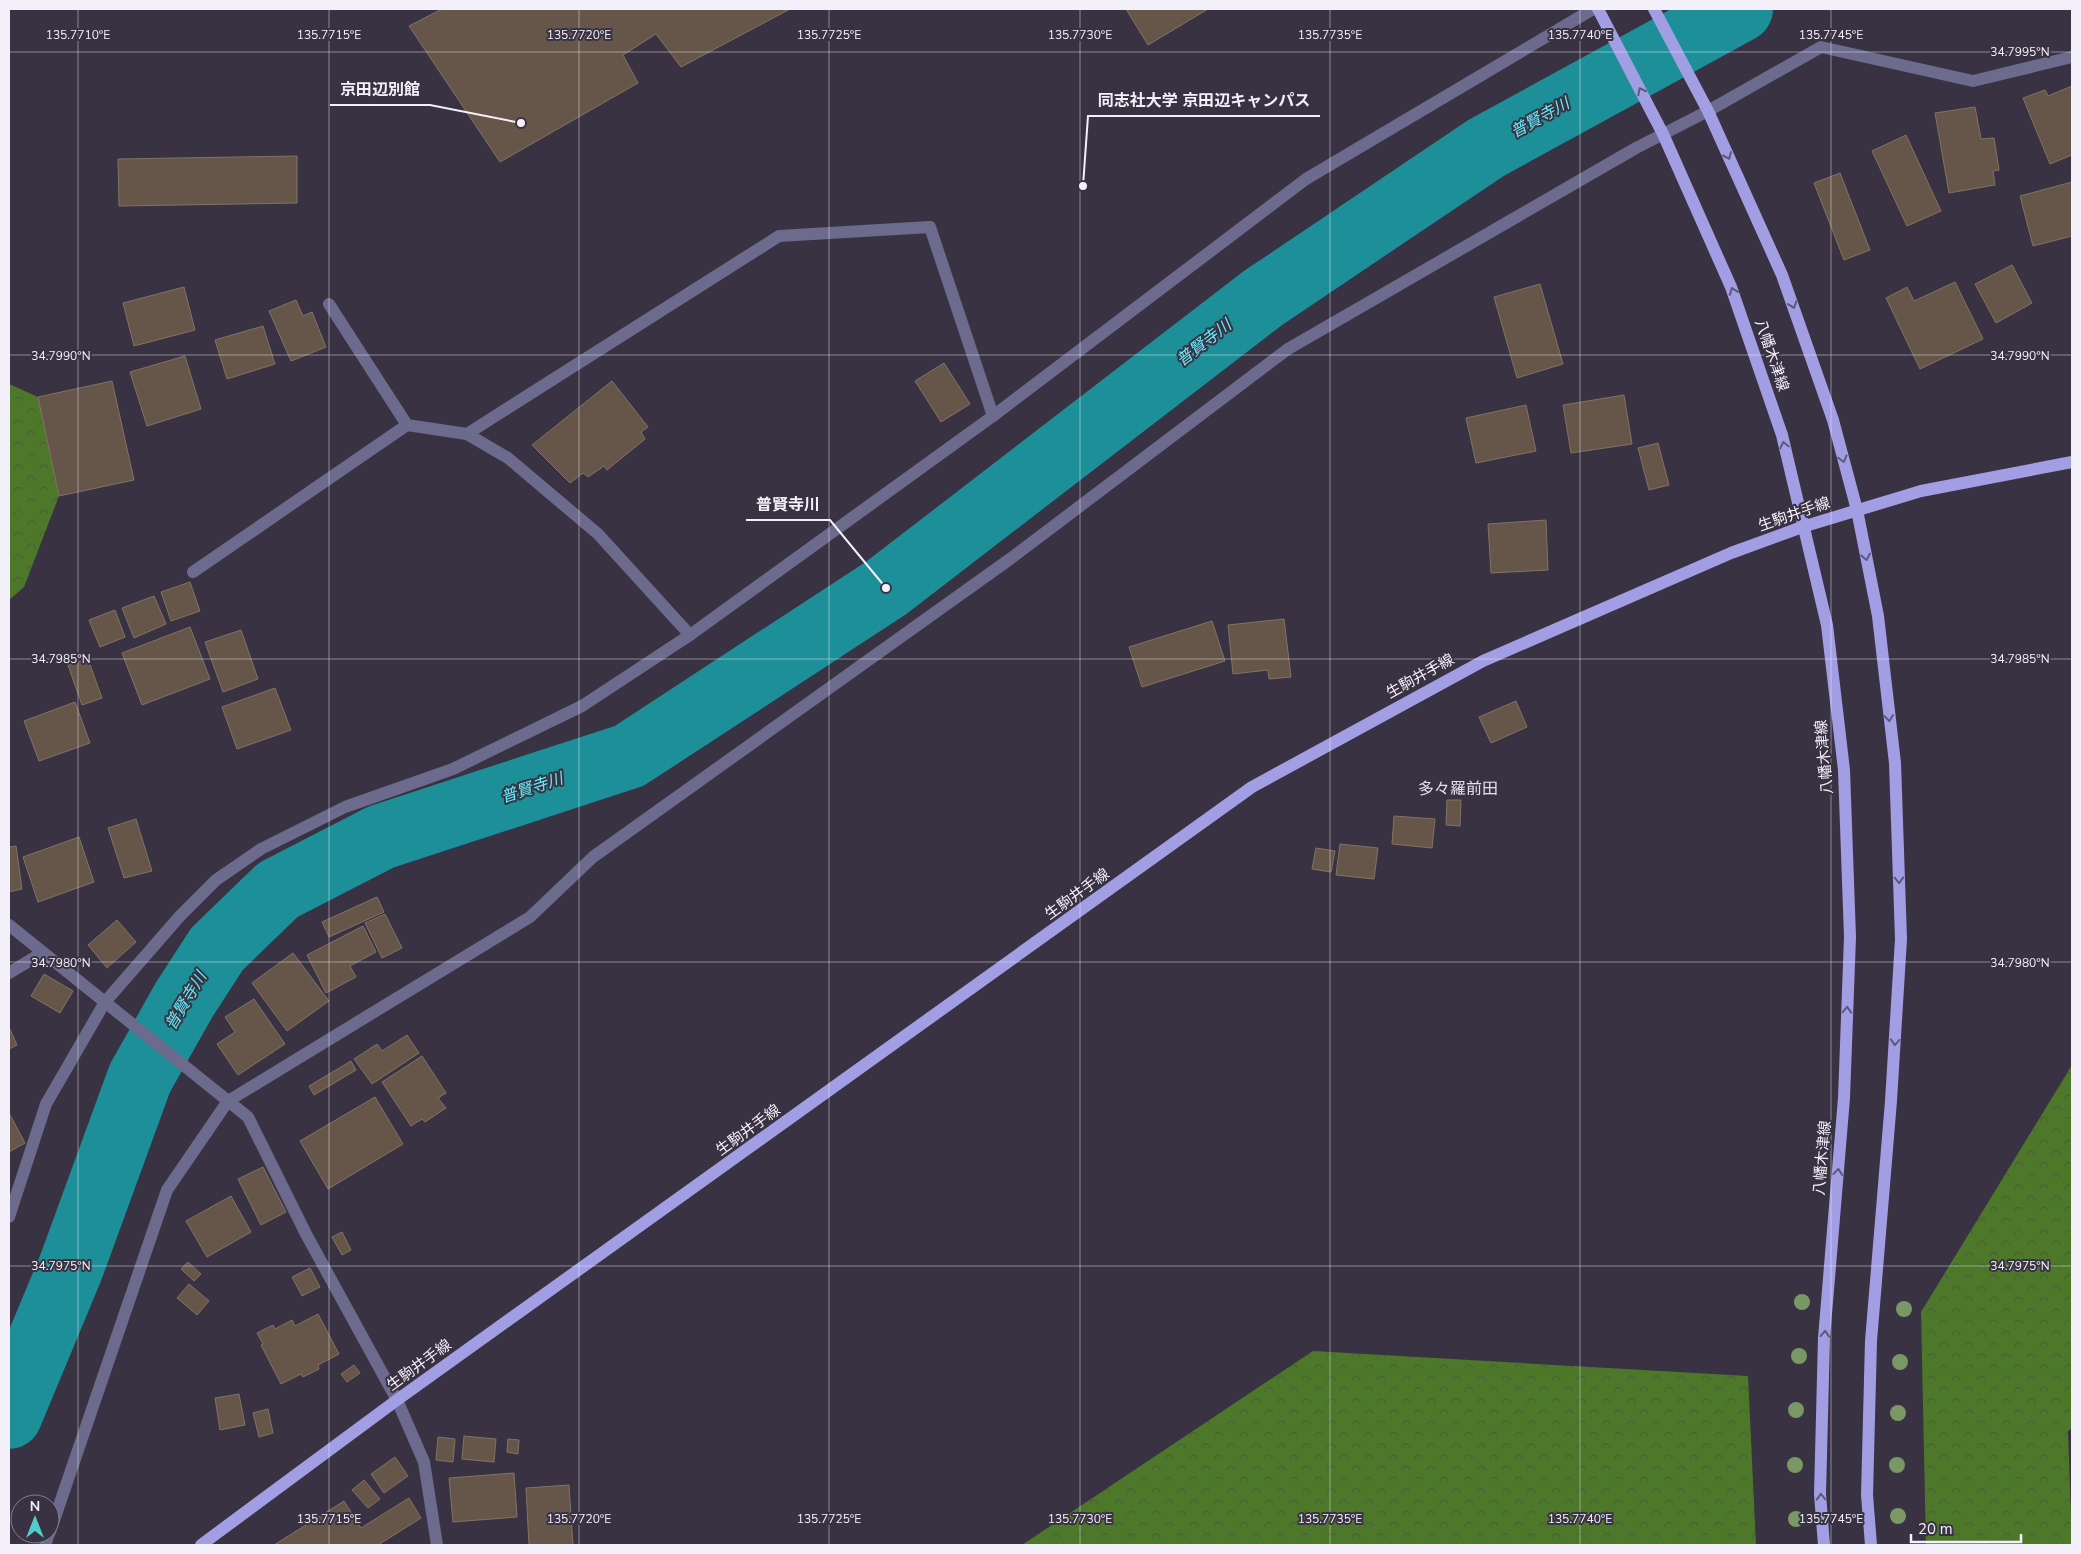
<svg xmlns="http://www.w3.org/2000/svg" width="2081" height="1554" font-family="'Nunito Sans','Noto Sans JP',sans-serif">
  <style>
    .forest { fill: url(#forest-crowns) }
    .lines { fill: none; stroke-linecap: round; stroke-linejoin: round }
    .river { stroke: #1d8f99; stroke-width: 66 }
    .building { fill: #655649; stroke: #837365 }
    .minor { stroke: #6c6b8d; stroke-width: 12 }
    .major { stroke: #a29ee4; stroke-width: 12 }
    .tree { fill: #7a9865 }
    .oneway { stroke: #5e587b }
    .ticks { fill: none; stroke: #f4f0fa; stroke-width: 1; stroke-opacity: 0.45 }
    .labels { text-anchor: middle; dominant-baseline: central; stroke-width: 4; stroke-linejoin: round; paint-order: stroke }
    .street-label { font-size: 15px; fill: #f4f0fa; stroke: #393242 }
    .water-label { font-size: 16px; font-style: italic; fill: #64edfa; stroke: #393242 }
    .neighbourhood-label { font-size: 16px; fill: #e7def2; stroke: #393242 }
    .ticks-label { font-size: 12px; text-anchor: middle; fill: #f4f0fa; stroke: #393242; stroke-width: 4; stroke-linejoin: round; paint-order: stroke }
    .leader { fill: none; stroke: #f4f0fa; stroke-width: 2 }
    .callout-dot { fill: #f4f0fa; stroke: #393242; stroke-width: 2 }
    .callout-label { font-size: 16px; text-anchor: middle; font-weight: bold; fill: #f4f0fa; stroke: #393242; stroke-width: 4; stroke-linejoin: round; paint-order: stroke }
  </style>
  <defs>
    <pattern id="forest-crowns" width="20" height="18" patternUnits="userSpaceOnUse" patternTransform="scale(1.25)"><rect width="20" height="18" fill="#4d7829"/><path d="M2 6a3 3 0 1 1 6 0M12 15a3 3 0 1 1 6 0" fill="none" stroke="#4b5e3c"/></pattern>
  </defs>
  <rect width="100%" height="100%" fill="#393242"/>
  <g class="forest">
    <path d="M 9,384 L 38,397 L 59,496 L 24,587 L 9,600 Z"/>
    <path d="M 2072,1065 L 2072,1428 L 2068,1431 L 2072,1545 L 1926,1545 L 1921,1312 Z"/>
    <path d="M 1313,1351 L 1748,1376 L 1756,1545 L 1022,1545 Z"/>
  </g>
  <g class="lines">
    <path class="river" d="M 9,1416 L 71,1267 L 140,1078 L 184,1000 L 217,949 L 278,890 L 381,837 L 629,756 L 886,588 L 1263,298 L 1486,148 L 1740,9"/>
  </g>
  <g class="building">
    <path d="M 442,9 L 790,9 L 681,67 L 656,34 L 623,55 L 638,83 L 500,162 L 409,26 Z"/>
    <path d="M 1126,9 L 1208,9 L 1148,45 Z"/>
    <path d="M 2072,86 L 2072,155 L 2050,164 L 2023,98 L 2045,90 L 2048,96 Z"/>
    <path d="M 1975,107 L 1981,139 L 1994,138 L 1999,170 L 1993,171 L 1995,185 L 1949,193 L 1935,113 Z"/>
    <path d="M 1906,135 L 1941,211 L 1907,226 L 1872,151 Z"/>
    <path d="M 297,156 L 297,203 L 119,206 L 118,159 Z"/>
    <path d="M 1840,173 L 1870,250 L 1844,260 L 1814,183 Z"/>
    <path d="M 2072,182 L 2072,236 L 2033,246 L 2020,196 Z"/>
    <path d="M 2012,265 L 2032,303 L 1996,323 L 1975,284 Z"/>
    <path d="M 1955,282 L 1983,339 L 1920,369 L 1886,298 L 1907,287 L 1914,301 Z"/>
    <path d="M 1540,284 L 1563,364 L 1517,378 L 1494,297 Z"/>
    <path d="M 184,287 L 195,330 L 134,346 L 123,303 Z"/>
    <path d="M 296,300 L 303,316 L 312,312 L 326,347 L 291,361 L 269,311 Z"/>
    <path d="M 263,326 L 275,364 L 227,379 L 215,340 Z"/>
    <path d="M 185,356 L 201,409 L 147,426 L 130,372 Z"/>
    <path d="M 944,363 L 970,404 L 941,422 L 915,381 Z"/>
    <path d="M 112,381 L 134,480 L 59,496 L 38,397 Z"/>
    <path d="M 612,381 L 648,427 L 641,432 L 645,439 L 607,470 L 604,466 L 588,477 L 583,473 L 570,483 L 532,445 Z"/>
    <path d="M 1624,395 L 1632,444 L 1571,453 L 1563,405 Z"/>
    <path d="M 1526,405 L 1536,451 L 1476,463 L 1466,418 Z"/>
    <path d="M 1658,443 L 1669,485 L 1649,490 L 1638,448 Z"/>
    <path d="M 1546,520 L 1548,570 L 1491,573 L 1488,524 Z"/>
    <path d="M 190,582 L 200,611 L 171,621 L 161,592 Z"/>
    <path d="M 154,596 L 166,624 L 134,638 L 122,608 Z"/>
    <path d="M 115,610 L 125,637 L 100,647 L 89,620 Z"/>
    <path d="M 1284,619 L 1291,677 L 1269,679 L 1268,670 L 1233,674 L 1228,625 Z"/>
    <path d="M 1212,621 L 1225,661 L 1142,687 L 1129,647 Z"/>
    <path d="M 190,627 L 210,679 L 142,705 L 122,653 Z"/>
    <path d="M 241,630 L 258,679 L 223,692 L 205,642 Z"/>
    <path d="M 88,659 L 102,698 L 82,705 L 68,665 Z"/>
    <path d="M 275,688 L 291,730 L 237,749 L 222,707 Z"/>
    <path d="M 1516,701 L 1527,727 L 1491,743 L 1479,717 Z"/>
    <path d="M 75,702 L 90,743 L 39,761 L 24,721 Z"/>
    <path d="M 1447,800 L 1461,800 L 1460,826 L 1446,825 Z"/>
    <path d="M 1394,816 L 1435,819 L 1432,848 L 1392,844 Z"/>
    <path d="M 136,819 L 152,871 L 124,878 L 108,828 Z"/>
    <path d="M 79,837 L 94,882 L 38,902 L 23,857 Z"/>
    <path d="M 1340,844 L 1378,848 L 1374,879 L 1336,875 Z"/>
    <path d="M 16,846 L 22,889 L 9,892 L 9,847 Z"/>
    <path d="M 1316,848 L 1335,851 L 1331,872 L 1312,869 Z"/>
    <path d="M 377,897 L 384,912 L 329,937 L 322,922 Z"/>
    <path d="M 385,914 L 402,948 L 382,958 L 365,923 Z"/>
    <path d="M 117,920 L 136,942 L 107,968 L 88,945 Z"/>
    <path d="M 363,926 L 376,952 L 350,966 L 356,977 L 326,993 L 307,955 Z"/>
    <path d="M 293,953 L 329,1001 L 287,1031 L 252,983 Z"/>
    <path d="M 44,974 L 73,991 L 60,1013 L 31,996 Z"/>
    <path d="M 254,999 L 285,1044 L 238,1075 L 217,1044 L 235,1032 L 225,1017 Z"/>
    <path d="M 9,1027 L 17,1045 L 9,1049 Z"/>
    <path d="M 407,1035 L 419,1053 L 372,1084 L 354,1059 L 377,1044 L 382,1051 Z"/>
    <path d="M 422,1056 L 446,1093 L 438,1098 L 446,1108 L 425,1122 L 422,1119 L 411,1126 L 382,1082 Z"/>
    <path d="M 351,1061 L 356,1070 L 314,1095 L 309,1086 Z"/>
    <path d="M 375,1097 L 403,1144 L 328,1189 L 300,1141 Z"/>
    <path d="M 9,1113 L 25,1143 L 9,1152 Z"/>
    <path d="M 263,1167 L 286,1212 L 261,1225 L 238,1179 Z"/>
    <path d="M 231,1196 L 251,1232 L 207,1257 L 186,1221 Z"/>
    <path d="M 342,1232 L 351,1250 L 342,1255 L 332,1237 Z"/>
    <path d="M 188,1262 L 201,1274 L 194,1281 L 181,1269 Z"/>
    <path d="M 310,1268 L 320,1287 L 302,1296 L 292,1277 Z"/>
    <path d="M 189,1284 L 209,1301 L 197,1315 L 177,1298 Z"/>
    <path d="M 318,1314 L 339,1354 L 318,1365 L 319,1369 L 303,1377 L 301,1374 L 281,1384 L 261,1345 L 263,1344 L 257,1333 L 273,1325 L 275,1329 L 292,1320 L 295,1326 Z"/>
    <path d="M 354,1365 L 360,1373 L 347,1382 L 341,1374 Z"/>
    <path d="M 239,1394 L 245,1425 L 220,1430 L 215,1398 Z"/>
    <path d="M 268,1409 L 273,1433 L 259,1437 L 253,1413 Z"/>
    <path d="M 464,1436 L 496,1439 L 494,1462 L 462,1459 Z"/>
    <path d="M 438,1437 L 455,1439 L 453,1462 L 436,1460 Z"/>
    <path d="M 508,1439 L 519,1440 L 518,1454 L 507,1452 Z"/>
    <path d="M 395,1457 L 408,1476 L 384,1493 L 371,1474 Z"/>
    <path d="M 514,1473 L 517,1517 L 453,1522 L 449,1478 Z"/>
    <path d="M 364,1480 L 380,1499 L 368,1508 L 352,1490 Z"/>
    <path d="M 569,1485 L 573,1545 L 529,1545 L 526,1488 Z"/>
    <path d="M 409,1498 L 421,1518 L 378,1545 L 274,1545 L 344,1501 L 361,1528 Z"/>
  </g>
  <g class="lines">
    <g class="minor">
      <path d="M 329,304 L 407,425 L 467,434 L 508,458 L 598,534 L 690,635"/>
      <path d="M 467,434 L 779,236 L 930,227 L 993,416"/>
      <path d="M 193,572 L 407,425"/>
      <path d="M 9,925 L 248,1117 L 306,1234 L 397,1400 L 424,1462 L 437,1545"/>
      <path d="M 9,973 L 42,953"/>
      <path d="M 9,1217 L 46,1104 L 105,1002 L 180,916 L 216,880 L 261,849 L 345,807 L 453,769 L 582,706 L 690,635 L 993,416 L 1306,179 L 1593,9"/>
      <path d="M 50,1532 L 167,1190 L 228,1101 L 530,917 L 593,857 L 1010,559 L 1288,349 L 1636,148 L 1708,111 L 1821,47 L 1973,81 L 2072,57"/>
      <path d="M 45,1545 L 49,1534"/>
    </g>
    <g class="major">
      <path d="M 1598,9 L 1663,134 L 1731,287 L 1782,435 L 1827,625 L 1844,770 L 1850,937 L 1844,1098 L 1824,1338 L 1820,1494 L 1824,1545"/>
      <path d="M 1654,9 L 1708,111 L 1782,275 L 1833,420 L 1857,510 L 1878,616 L 1895,763 L 1901,939 L 1891,1101 L 1871,1341 L 1867,1495 L 1871,1545"/>
      <path d="M 201,1545 L 397,1400 L 1252,787 L 1483,661 L 1731,553 L 1802,527 L 1921,491 L 2072,462"/>
    </g>
  </g>
  <g class="tree">
    <circle cx="1802" cy="1302" r="8"/>
    <circle cx="1904" cy="1309" r="8"/>
    <circle cx="1799" cy="1356" r="8"/>
    <circle cx="1900" cy="1362" r="8"/>
    <circle cx="1796" cy="1410" r="8"/>
    <circle cx="1898" cy="1413" r="8"/>
    <circle cx="1795" cy="1465" r="8"/>
    <circle cx="1897" cy="1465" r="8"/>
    <circle cx="1898" cy="1516" r="8"/>
    <circle cx="1796" cy="1519" r="8"/>
  </g>
  <defs><path id="oneway-chevron" d="M-2-3.5L2.5 0L-2 3.5" fill="none" stroke-width="1.6" stroke-linecap="round" stroke-linejoin="round" transform="scale(1.25)"/></defs>
  <g class="oneway">
    <use href="#oneway-chevron" transform="translate(1641 91) rotate(-117)"/>
    <use href="#oneway-chevron" transform="translate(1728 156) rotate(66)"/>
    <use href="#oneway-chevron" transform="translate(1733 291) rotate(-110)"/>
    <use href="#oneway-chevron" transform="translate(1793 305) rotate(71)"/>
    <use href="#oneway-chevron" transform="translate(1784 445) rotate(-103)"/>
    <use href="#oneway-chevron" transform="translate(1843 459) rotate(75)"/>
    <use href="#oneway-chevron" transform="translate(1866 557) rotate(79)"/>
    <use href="#oneway-chevron" transform="translate(1889 718) rotate(83)"/>
    <use href="#oneway-chevron" transform="translate(1899 880) rotate(88)"/>
    <use href="#oneway-chevron" transform="translate(1847 1010) rotate(-88)"/>
    <use href="#oneway-chevron" transform="translate(1895 1042) rotate(94)"/>
    <use href="#oneway-chevron" transform="translate(1838 1172) rotate(-85)"/>
    <use href="#oneway-chevron" transform="translate(1825 1334) rotate(-86)"/>
    <use href="#oneway-chevron" transform="translate(1821 1497) rotate(-92)"/>
  </g>
  <path class="ticks" d="M 78,9 L 78,1545M 329,9 L 329,1545M 579,9 L 579,1545M 829,9 L 829,1545M 1080,9 L 1080,1545M 1330,9 L 1330,1545M 1580,9 L 1580,1545M 1831,9 L 1831,1545M 9,52 L 2072,52M 9,355 L 2072,355M 9,659 L 2072,659M 9,962 L 2072,962M 9,1266 L 2072,1266"/>
  <g class="labels">
    <g class="street-label">
      <text transform="translate(1772 355) rotate(71)">八幡木津線</text>
      <text transform="translate(1794 514) rotate(-19)">生駒井手線</text>
      <text transform="translate(1420 676) rotate(-29)">生駒井手線</text>
      <text transform="translate(1824 757) rotate(-95)">八幡木津線</text>
      <text transform="translate(1077 894) rotate(-36)">生駒井手線</text>
      <text transform="translate(748 1130) rotate(-36)">生駒井手線</text>
      <text transform="translate(1822 1158) rotate(-85)">八幡木津線</text>
      <text transform="translate(419 1365) rotate(-36)">生駒井手線</text>
    </g>
    <g class="water-label">
      <text transform="translate(1540 118) rotate(-29)">普賢寺川</text>
      <text transform="translate(1204 343) rotate(-38)">普賢寺川</text>
      <text transform="translate(532 788) rotate(-18)">普賢寺川</text>
      <text transform="translate(186 1001) rotate(-59)">普賢寺川</text>
    </g>
    <g class="neighbourhood-label">
      <text x="1458" y="789">多々羅前田</text>
    </g>
  </g>
  <g class="ticks-label">
    <text x="78" y="39">135.7710°E</text>
    <text x="329" y="39">135.7715°E</text>
    <text x="579" y="39">135.7720°E</text>
    <text x="829" y="39">135.7725°E</text>
    <text x="1080" y="39">135.7730°E</text>
    <text x="1330" y="39">135.7735°E</text>
    <text x="1580" y="39">135.7740°E</text>
    <text x="1831" y="39">135.7745°E</text>
    <text x="2020" y="56">34.7995°N</text>
    <text x="61" y="360">34.7990°N</text>
    <text x="2020" y="360">34.7990°N</text>
    <text x="61" y="663">34.7985°N</text>
    <text x="2020" y="663">34.7985°N</text>
    <text x="61" y="967">34.7980°N</text>
    <text x="2020" y="967">34.7980°N</text>
    <text x="61" y="1270">34.7975°N</text>
    <text x="2020" y="1270">34.7975°N</text>
    <text x="329" y="1523">135.7715°E</text>
    <text x="579" y="1523">135.7720°E</text>
    <text x="829" y="1523">135.7725°E</text>
    <text x="1080" y="1523">135.7730°E</text>
    <text x="1330" y="1523">135.7735°E</text>
    <text x="1580" y="1523">135.7740°E</text>
    <text x="1831" y="1523">135.7745°E</text>
  </g>
  <path class="leader" d="M521 123L430 105H330M1083 186L1088 116H1320M886 588L830 520H746"/>
  <g class="callout-dot">
    <circle cx="521" cy="123" r="5"/>
    <circle cx="1083" cy="186" r="5"/>
    <circle cx="886" cy="588" r="5"/>
  </g>
  <g class="callout-label">
    <text x="380" y="95">京田辺別館</text>
    <text x="1204" y="106">同志社大学 京田辺キャンパス</text>
    <text x="788" y="510">普賢寺川</text>
  </g>
  <rect width="2081" height="1554" fill="none" stroke="#f4f0fa" stroke-width="20"/>
  <g transform="translate(35 1519)"><circle r="24" fill="#393242" stroke="#847e8c"/>
  <path d="M0-4L9 19L0 12L-9 19Z" fill="#53cdcb"/>
  <text y="-8" font-size="14" font-weight="bold" text-anchor="middle" fill="#f4f0fa">N</text>
  </g>
  <path d="M1911 1534v8h110v-8" fill="none" stroke="#f4f0fa" stroke-width="2.5"/>
  <text x="1918" y="1534" font-size="15" fill="#f4f0fa" stroke="#393242" stroke-width="4" paint-order="stroke">20 m</text>
</svg>
